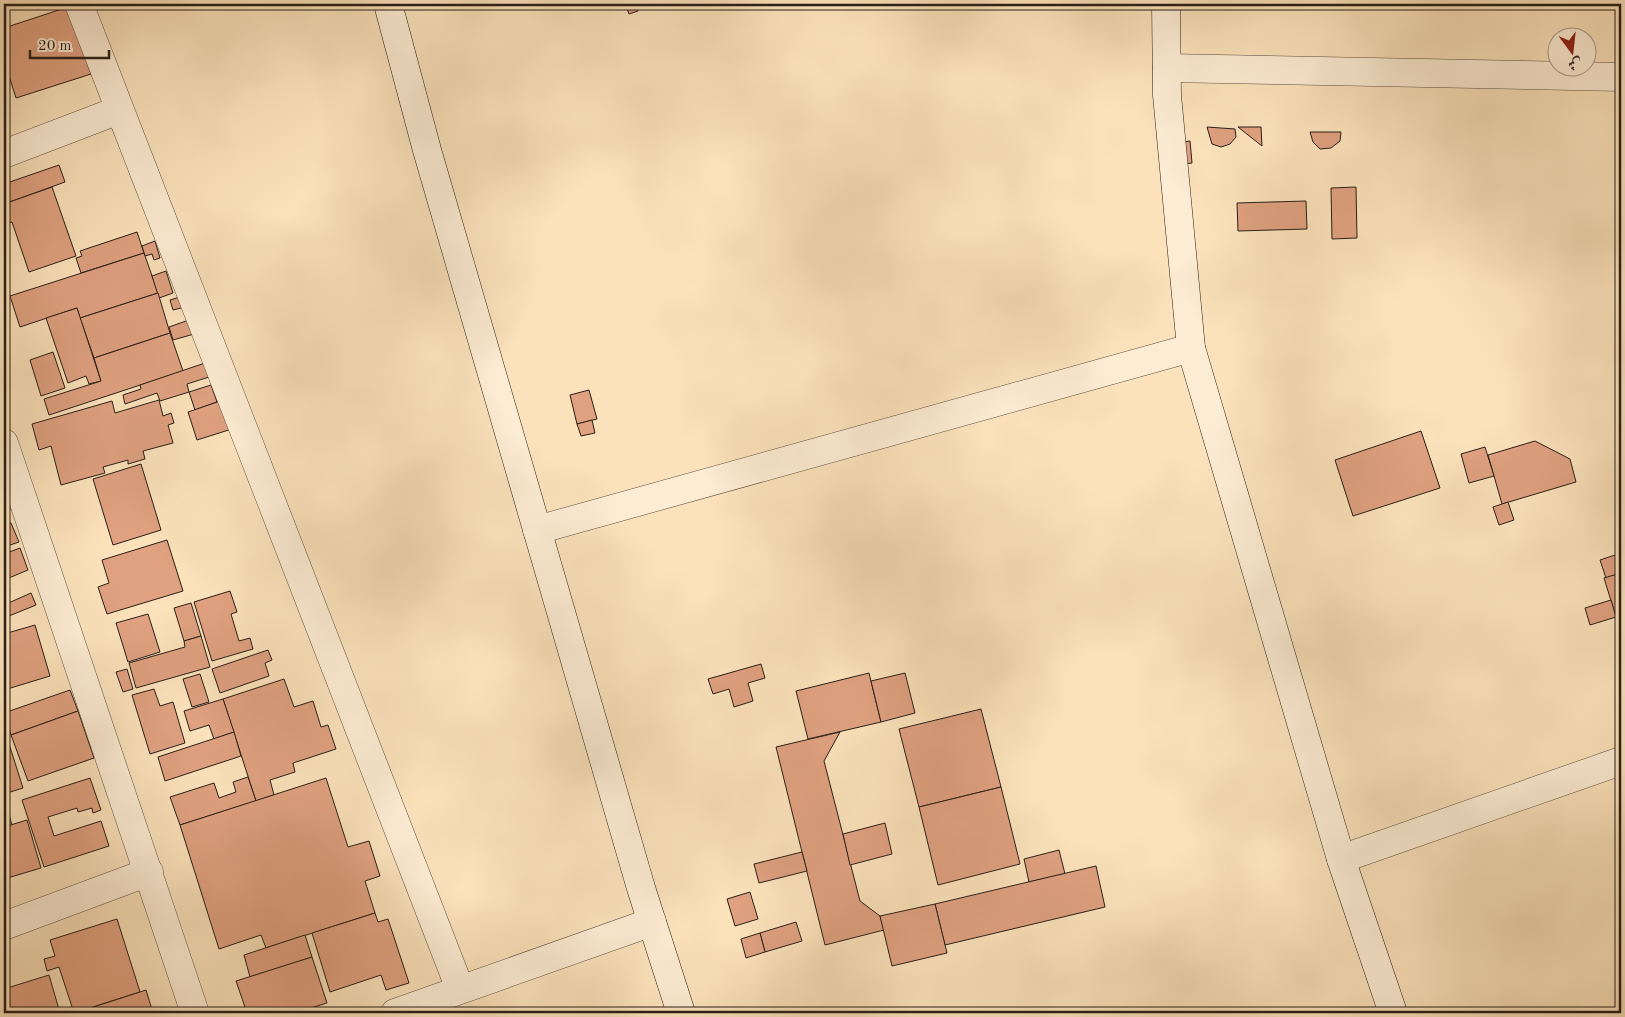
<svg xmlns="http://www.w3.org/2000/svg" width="1625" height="1017" font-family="'Old Standard TT',Amiri,serif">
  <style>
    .building { fill: #dfa180; stroke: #291f17 }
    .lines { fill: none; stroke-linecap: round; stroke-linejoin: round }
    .street-casing { stroke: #5e5040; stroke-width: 29 }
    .secondary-casing { stroke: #291f17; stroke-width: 29 }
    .street { stroke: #fcecd3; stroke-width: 28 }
    .secondary { stroke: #fcecd3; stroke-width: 28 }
  </style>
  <rect width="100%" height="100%" fill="#fbe2bb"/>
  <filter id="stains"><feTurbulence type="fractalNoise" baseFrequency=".004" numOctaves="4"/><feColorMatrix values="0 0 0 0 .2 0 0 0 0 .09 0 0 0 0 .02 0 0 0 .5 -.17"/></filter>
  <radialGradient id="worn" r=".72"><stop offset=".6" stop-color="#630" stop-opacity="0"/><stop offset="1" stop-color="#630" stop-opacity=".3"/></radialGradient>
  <g class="building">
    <path d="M 632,4 L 636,4 L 638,11 L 629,14 L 626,6 Z"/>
    <path d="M 68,7 L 91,74 L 16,98 L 4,60 L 4,28 Z"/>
    <path d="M 1207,127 L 1235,129 L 1236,137 L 1230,144 L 1221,147 L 1212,144 Z"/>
    <path d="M 1238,127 L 1261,127 L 1262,146 Z"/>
    <path d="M 1310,132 L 1341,132 L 1340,141 L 1331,148 L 1320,149 L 1313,142 Z"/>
    <path d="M 1190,141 L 1192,163 L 1183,164 L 1182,142 Z"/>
    <path d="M 59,165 L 65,182 L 4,204 L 4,184 Z"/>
    <path d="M 52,187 L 76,256 L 29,272 L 12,222 L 4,225 L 4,204 Z"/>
    <path d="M 1356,187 L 1357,238 L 1332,239 L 1331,188 Z"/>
    <path d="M 1306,201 L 1307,229 L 1238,231 L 1237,203 Z"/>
    <path d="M 137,232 L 144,253 L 81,273 L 76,258 L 82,256 L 80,251 Z"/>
    <path d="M 155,241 L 160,258 L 154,260 L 152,254 L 145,256 L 142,246 Z"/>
    <path d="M 144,253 L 158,293 L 80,318 L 77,308 L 20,327 L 10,296 Z"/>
    <path d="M 166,271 L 173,293 L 159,298 L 152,276 Z"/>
    <path d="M 158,293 L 170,333 L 94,358 L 80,318 Z"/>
    <path d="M 190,294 L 193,305 L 173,310 L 170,300 Z"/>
    <path d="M 77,308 L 101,381 L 89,384 L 86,376 L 68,383 L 46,318 Z"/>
    <path d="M 189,320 L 194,334 L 173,340 L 169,327 Z"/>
    <path d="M 170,333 L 183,371 L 49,415 L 44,399 L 101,381 L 94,358 Z"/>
    <path d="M 53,352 L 65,388 L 41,396 L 30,360 Z"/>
    <path d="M 205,363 L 209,377 L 187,384 L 189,392 L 160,401 L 157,393 L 125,404 L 123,395 L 141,389 L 140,385 Z"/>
    <path d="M 211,385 L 217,402 L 195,410 L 189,392 Z"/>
    <path d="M 589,390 L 597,419 L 577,424 L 570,395 Z"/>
    <path d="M 226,399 L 235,428 L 197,440 L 188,412 Z"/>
    <path d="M 159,400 L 163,416 L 171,413 L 174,423 L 168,425 L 173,443 L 143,451 L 145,459 L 128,464 L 128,460 L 103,467 L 105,473 L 61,485 L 51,446 L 39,450 L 32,424 L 112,401 L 115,413 Z"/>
    <path d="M 592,420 L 595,433 L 581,436 L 577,424 Z"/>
    <path d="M 1421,431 L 1440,488 L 1353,516 L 1335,460 Z"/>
    <path d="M 1535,441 L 1570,459 L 1576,482 L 1502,504 L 1488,455 Z"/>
    <path d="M 1485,447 L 1494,476 L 1469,483 L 1461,454 Z"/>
    <path d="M 141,464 L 161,530 L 113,545 L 93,479 Z"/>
    <path d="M 4,489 L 10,510 L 4,512 Z"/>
    <path d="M 1508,502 L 1514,520 L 1499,525 L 1493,507 Z"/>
    <path d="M 11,523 L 19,542 L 4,547 L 4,525 Z"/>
    <path d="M 167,540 L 183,591 L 107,614 L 98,587 L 109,583 L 102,560 Z"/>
    <path d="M 20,548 L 28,570 L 4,580 L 4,554 Z"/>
    <path d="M 1621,553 L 1621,573 L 1606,578 L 1600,560 Z"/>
    <path d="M 1621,573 L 1621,615 L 1616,617 L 1604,578 Z"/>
    <path d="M 6,579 L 10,590 L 4,593 L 4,580 Z"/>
    <path d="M 230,591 L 237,612 L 231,614 L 239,641 L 250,638 L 253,649 L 212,661 L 194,602 Z"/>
    <path d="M 31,593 L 36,605 L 4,618 L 4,605 Z"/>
    <path d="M 1611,600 L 1616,617 L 1590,625 L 1585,608 Z"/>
    <path d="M 191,603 L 201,636 L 184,641 L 174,608 Z"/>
    <path d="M 148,614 L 160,652 L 128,662 L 116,623 Z"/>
    <path d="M 35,625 L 50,676 L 4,690 L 4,634 Z"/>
    <path d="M 201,636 L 210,667 L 136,688 L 129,663 L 185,647 L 184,641 Z"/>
    <path d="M 268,650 L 272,660 L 265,663 L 269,676 L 220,693 L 212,669 Z"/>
    <path d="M 761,664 L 765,678 L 748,683 L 753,701 L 734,707 L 729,689 L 713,694 L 708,679 Z"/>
    <path d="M 127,669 L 133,689 L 123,692 L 116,672 Z"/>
    <path d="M 869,673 L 881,722 L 808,739 L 796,691 Z"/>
    <path d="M 905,673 L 915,713 L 881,722 L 871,681 Z"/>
    <path d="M 200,674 L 209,702 L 192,707 L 183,679 Z"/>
    <path d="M 284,679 L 294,707 L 313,701 L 321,727 L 328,725 L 336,749 L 293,763 L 295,772 L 270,780 L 274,795 L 256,801 L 223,699 Z"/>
    <path d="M 154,689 L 160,706 L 173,702 L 185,743 L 150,754 L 132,695 Z"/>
    <path d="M 70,690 L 78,711 L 11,735 L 4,713 Z"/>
    <path d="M 223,699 L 234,732 L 214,739 L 209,725 L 190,731 L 184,711 Z"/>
    <path d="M 981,709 L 1001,787 L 919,807 L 899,729 Z"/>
    <path d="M 78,711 L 94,758 L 28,781 L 11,735 Z"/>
    <path d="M 4,729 L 10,747 L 4,749 Z"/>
    <path d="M 234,732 L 241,756 L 165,781 L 158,757 Z"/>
    <path d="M 840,732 L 824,761 L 860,901 L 880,916 L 884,930 L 825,945 L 776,747 Z"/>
    <path d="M 10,747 L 23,788 L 4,794 L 4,749 Z"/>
    <path d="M 248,777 L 256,801 L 180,825 L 170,797 L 214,783 L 219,798 L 236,792 L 233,782 Z"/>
    <path d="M 90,778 L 101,810 L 93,813 L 92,808 L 78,812 L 77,808 L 48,817 L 54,836 L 101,821 L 109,846 L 44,867 L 22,800 Z"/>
    <path d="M 326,778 L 348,847 L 369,841 L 380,876 L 365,881 L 375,913 L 266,948 L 261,935 L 219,949 L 180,825 Z"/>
    <path d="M 1001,787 L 1020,864 L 938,885 L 919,807 Z"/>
    <path d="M 7,808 L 12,825 L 4,827 L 4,809 Z"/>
    <path d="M 27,820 L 41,868 L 4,879 L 4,827 Z"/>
    <path d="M 885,823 L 892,854 L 850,865 L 843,834 Z"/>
    <path d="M 1059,850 L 1065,874 L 1029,882 L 1024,859 Z"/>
    <path d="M 802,852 L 807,871 L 759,883 L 754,864 Z"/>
    <path d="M 1096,866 L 1105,907 L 945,945 L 935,904 Z"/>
    <path d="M 750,892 L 758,919 L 735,926 L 727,899 Z"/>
    <path d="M 935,904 L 947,953 L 892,966 L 880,916 Z"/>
    <path d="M 375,913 L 378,922 L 388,919 L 409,983 L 386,990 L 381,975 L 330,992 L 312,933 Z"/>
    <path d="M 117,919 L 140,992 L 74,1013 L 59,967 L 47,971 L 44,959 L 55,956 L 50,940 Z"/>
    <path d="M 796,922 L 802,941 L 765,952 L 760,933 Z"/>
    <path d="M 760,933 L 765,952 L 746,958 L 741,939 Z"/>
    <path d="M 305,935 L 312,957 L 250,977 L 244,955 Z"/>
    <path d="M 312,957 L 327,1003 L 294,1013 L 247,1013 L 236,981 Z"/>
    <path d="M 49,975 L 60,1013 L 8,1013 L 4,998 L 4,989 Z"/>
    <path d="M 146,990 L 153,1013 L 75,1013 L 140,992 Z"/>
    <path d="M 4,998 L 8,1013 L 4,1013 Z"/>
  </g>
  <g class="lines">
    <defs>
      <g id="street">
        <path d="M 79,4 L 460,989"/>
        <path d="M 1167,68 L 1621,77"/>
        <path d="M 4,154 L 119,110"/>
        <path d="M 4,443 L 195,1013"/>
        <path d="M 537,530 L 1191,348"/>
        <path d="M 1341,859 L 1621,761"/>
        <path d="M 4,926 L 149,872"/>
        <path d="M 395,1013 L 652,922"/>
      </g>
      <g id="secondary">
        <path d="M 388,4 L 427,150 L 641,888 L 681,1013"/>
        <path d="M 1166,4 L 1167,95 L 1191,348 L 1341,859 L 1393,1013"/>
      </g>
    </defs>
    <use href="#street" class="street-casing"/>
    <use href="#secondary" class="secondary-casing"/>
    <use href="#street" class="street"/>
    <use href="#secondary" class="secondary"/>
  </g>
  <rect width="1625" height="1017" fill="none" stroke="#fbe2bb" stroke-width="20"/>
  <rect x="5" y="5" width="1615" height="1007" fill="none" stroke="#291f17" stroke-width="2.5"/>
  <rect x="10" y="10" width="1605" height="997" fill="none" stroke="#291f17"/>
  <g transform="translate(1572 52) rotate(165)"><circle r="24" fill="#fcecd3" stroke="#a89a88"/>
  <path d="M0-4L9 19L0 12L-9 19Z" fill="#8f2418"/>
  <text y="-8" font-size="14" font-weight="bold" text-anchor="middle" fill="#291f17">ش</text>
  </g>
  <path d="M30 50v8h79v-8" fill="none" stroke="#291f17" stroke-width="2.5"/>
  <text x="38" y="50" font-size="15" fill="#291f17" stroke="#fcecd3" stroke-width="4" paint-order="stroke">20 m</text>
  <rect width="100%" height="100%" filter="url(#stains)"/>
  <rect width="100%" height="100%" fill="url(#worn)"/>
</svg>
